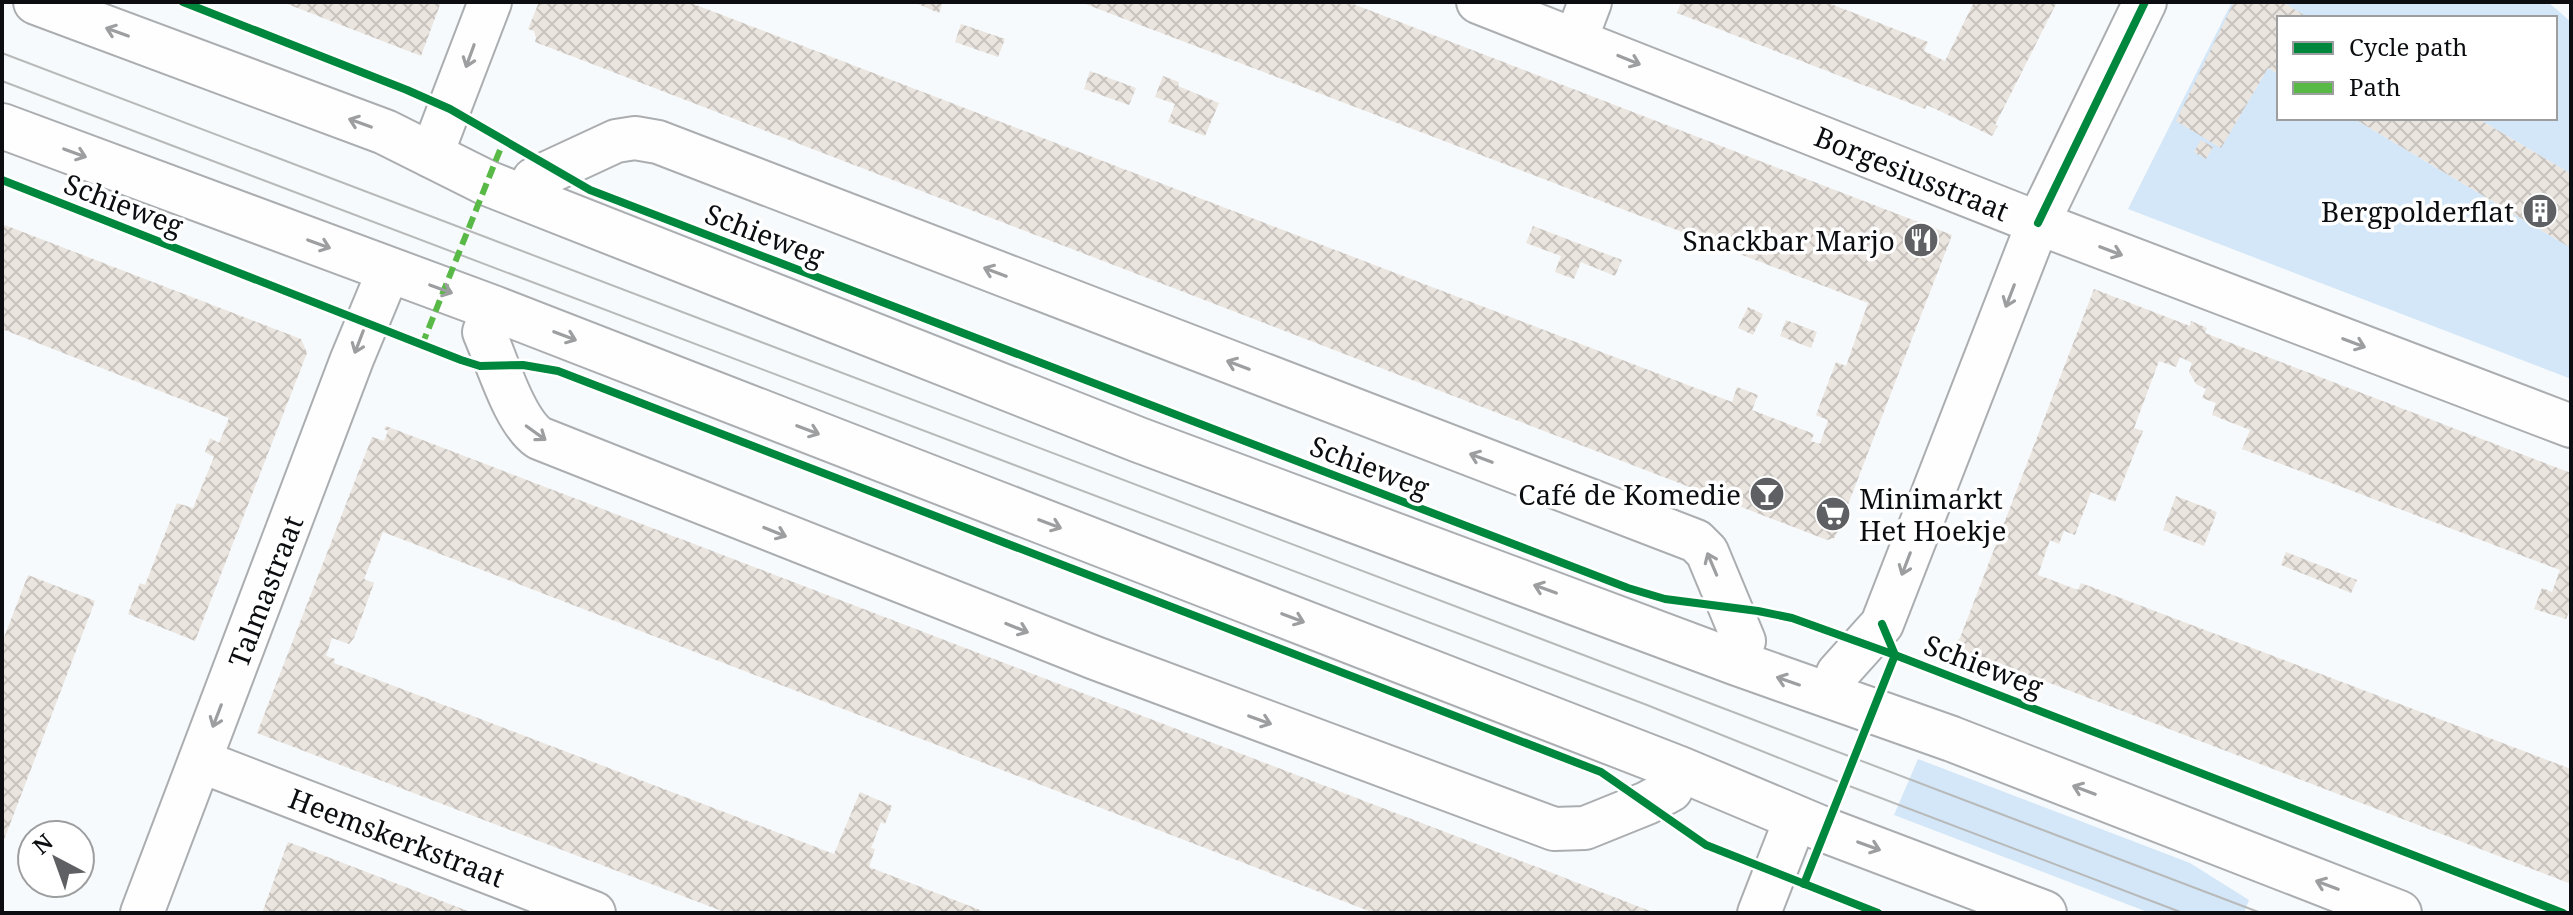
<svg xmlns="http://www.w3.org/2000/svg" width="2573" height="915" font-family="'Noto Serif',serif">
  <style>
    .grass { fill: #d4e7f8 }
    .building { fill: url(#building-cross-hatch) }
    .lines { fill: none; stroke-linecap: round; stroke-linejoin: round }
    .minor-casing { stroke: #abaeb0; stroke-width: 46 }
    .secondary-casing { stroke: #abaeb0; stroke-width: 48 }
    .minor { stroke: #fefeff; stroke-width: 42 }
    .secondary { stroke: #fefeff; stroke-width: 44 }
    .tram { stroke: #b8b9b9; stroke-width: 2 }
    .quiet { stroke: #58b947; stroke-width: 6; stroke-dasharray: 12 6; stroke-linecap: butt }
    .cycleway-casing { stroke: #fff; stroke-width: 13 }
    .cycleway { stroke: #00873e; stroke-width: 8 }
    .oneway { stroke: #9d9e9f }
    .labels { text-anchor: middle; dominant-baseline: central; stroke-width: 7; stroke-linejoin: round; paint-order: stroke }
    .street-label { font-size: 28px; fill: #0b0d10; stroke: #fff }
    .poi-label { font-size: 28px; fill: #0b0d10; stroke: #fff; text-anchor: end }
  </style>
  <defs>
    <pattern id="building-cross-hatch" width="8" height="8" patternUnits="userSpaceOnUse" patternTransform="scale(2)"><rect width="8" height="8" fill="#ebe5df"/><path d="M0 0l8 8M0 8l8-8" fill="none" stroke="#c8c3be"/></pattern>
  </defs>
  <rect width="100%" height="100%" fill="#f7fafc"/>
  <g class="grass">
    <path d="M 2232,2 L 2234,2 L 2221,147 L 2268,68 L 2279,74 L 2279,118 L 2353,118 L 2571,248 L 2571,379 L 2128,209 Z"/>
    <path d="M 2282,2 L 2548,2 L 2571,22 L 2571,174 L 2477,118 L 2555,118 L 2555,18 L 2309,18 Z"/>
    <path d="M 1918,759 L 2190,863 L 2249,900 L 2244,913 L 2150,913 L 1894,815 Z"/>
  </g>
  <g class="building">
    <path d="M 282,2 L 441,2 L 421,56 Z"/>
    <path d="M 539,2 L 688,2 L 1732,402 L 1737,387 L 1758,395 L 1752,410 L 1814,434 L 1811,441 L 1820,444 L 1828,420 L 1816,415 L 1836,362 L 1846,366 L 1868,303 L 1080,2 L 1348,2 L 1952,235 L 1837,533 L 1834,538 L 1827,540 L 535,42 L 536,38 L 534,31 L 528,29 Z"/>
    <path d="M 913,2 L 943,2 L 939,13 Z"/>
    <path d="M 1681,2 L 1826,2 L 1928,42 L 1924,51 L 1945,61 L 1974,2 L 2057,2 L 1995,125 L 1998,126 L 1992,136 L 1927,105 L 1925,109 L 1677,13 Z"/>
    <path d="M 2234,2 L 2282,2 L 2309,18 L 2279,18 L 2279,74 L 2268,68 L 2221,148 L 2176,121 Z"/>
    <path d="M 961,24 L 1005,39 L 998,57 L 955,42 Z"/>
    <path d="M 1090,71 L 1136,88 L 1129,105 L 1084,89 Z"/>
    <path d="M 1163,76 L 1179,82 L 1178,86 L 1219,103 L 1205,136 L 1168,122 L 1175,104 L 1155,97 Z"/>
    <path d="M 2353,118 L 2477,118 L 2571,174 L 2571,248 Z"/>
    <path d="M 2201,140 L 2213,147 L 2206,159 L 2194,152 Z"/>
    <path d="M 2,224 L 301,339 L 307,353 L 195,641 L 128,614 L 140,583 L 145,585 L 177,503 L 193,508 L 214,457 L 205,452 L 210,438 L 219,443 L 229,418 L 2,329 Z"/>
    <path d="M 1533,226 L 1622,260 L 1615,276 L 1581,262 L 1574,279 L 1555,272 L 1561,256 L 1526,243 Z"/>
    <path d="M 2094,289 L 2190,326 L 2191,321 L 2207,328 L 2205,333 L 2571,473 L 2571,607 L 2566,619 L 2534,609 L 2542,588 L 2552,592 L 2560,570 L 2242,449 L 2250,430 L 2212,415 L 2216,403 L 2202,398 L 2206,389 L 2196,384 L 2189,372 L 2192,363 L 2180,357 L 2176,367 L 2159,361 L 2134,428 L 2143,431 L 2115,502 L 2091,492 L 2075,535 L 2064,531 L 2059,544 L 2050,540 L 2038,575 L 2078,590 L 2081,583 L 2571,769 L 2571,884 L 2042,680 L 1965,651 L 1958,652 L 1954,643 L 1960,638 Z"/>
    <path d="M 1748,307 L 1763,314 L 1753,335 L 1738,328 Z"/>
    <path d="M 1786,320 L 1817,332 L 1811,348 L 1780,336 Z"/>
    <path d="M 386,426 L 1555,874 L 1655,913 L 1374,913 L 383,532 L 364,579 L 374,583 L 354,638 L 349,644 L 332,638 L 326,656 L 335,659 L 334,663 L 834,854 L 860,792 L 892,806 L 885,824 L 881,822 L 871,848 L 875,849 L 869,867 L 988,913 L 727,913 L 257,733 L 372,437 L 384,441 L 388,431 L 384,429 Z"/>
    <path d="M 2176,496 L 2217,512 L 2204,546 L 2163,530 Z"/>
    <path d="M 2286,552 L 2357,580 L 2351,593 L 2281,565 Z"/>
    <path d="M 28,575 L 95,601 L 2,845 L 2,643 Z"/>
    <path d="M 288,842 L 299,846 L 473,913 L 262,913 Z"/>
  </g>
  <g class="lines">
    <defs>
      <g id="minor">
        <path d="M 1478,2 L 2038,223 L 2571,426"/>
        <path d="M 1576,39 L 1590,2"/>
        <path d="M 431,156 L 490,2"/>
        <path d="M 526,199 L 534,179 L 616,141 L 635,138 L 658,142 L 1696,541 L 1707,552 L 1744,641 L 1737,663"/>
        <path d="M 493,308 L 484,332 C 497,361 514,421 539,438 L 1095,658 L 1554,829 L 1585,828 L 1647,803 L 1671,790 L 1680,769"/>
        <path d="M 1829,695 L 1838,673 L 1882,624 L 2038,223 L 2145,2"/>
        <path d="M 200,761 L 594,913"/>
        <path d="M 142,913 L 352,359 L 389,270"/>
        <path d="M 1759,913 L 1796,818"/>
      </g>
      <g id="secondary">
        <path d="M 36,2 L 385,132 L 487,183 L 1139,440 L 1737,663 L 1952,739 L 2399,913"/>
        <path d="M 2,126 L 493,308 L 1680,769 L 1825,830 L 2044,913"/>
      </g>
    </defs>
    <use href="#minor" class="minor-casing"/>
    <use href="#secondary" class="secondary-casing"/>
    <use href="#minor" class="minor"/>
    <use href="#secondary" class="secondary"/>
    <g class="tram">
      <path d="M 2,53 L 2261,913"/>
      <path d="M 2,81 L 1647,705 L 1844,784 L 2183,913"/>
    </g>
    <path class="quiet" d="M 422,345 L 504,140"/>
    <defs>
      <g id="cycleway">
        <path d="M 183,2 L 407,90 L 450,109 L 590,190 L 1628,588 L 1665,599 L 1758,611 L 1792,618 L 1895,655 L 2563,913"/>
        <path d="M 2,180 L 461,360 L 480,366 L 523,365 L 558,371 L 1601,772 L 1706,845 L 1878,913"/>
        <path d="M 2038,223 L 2145,2"/>
        <path d="M 1804,884 L 1895,655 L 1882,624"/>
      </g>
    </defs>
    <use href="#cycleway" class="cycleway-casing"/>
    <use href="#cycleway" class="cycleway"/>
  </g>
  <defs><path id="oneway-shaft" d="M-6 0H5M1.5-3L5.5 0L1.5 3" fill="none" stroke-width="1.6" stroke-linecap="round" stroke-linejoin="round" transform="scale(2)"/></defs>
  <g class="oneway">
    <use href="#oneway-shaft" transform="translate(117 32) rotate(-160)"/>
    <use href="#oneway-shaft" transform="translate(470 56) rotate(110)"/>
    <use href="#oneway-shaft" transform="translate(1629 60) rotate(22)"/>
    <use href="#oneway-shaft" transform="translate(360 123) rotate(-160)"/>
    <use href="#oneway-shaft" transform="translate(75 153) rotate(20)"/>
    <use href="#oneway-shaft" transform="translate(319 244) rotate(20)"/>
    <use href="#oneway-shaft" transform="translate(2111 251) rotate(21)"/>
    <use href="#oneway-shaft" transform="translate(995 272) rotate(-159)"/>
    <use href="#oneway-shaft" transform="translate(441 289) rotate(20)"/>
    <use href="#oneway-shaft" transform="translate(2010 296) rotate(111)"/>
    <use href="#oneway-shaft" transform="translate(565 336) rotate(21)"/>
    <use href="#oneway-shaft" transform="translate(359 342) rotate(111)"/>
    <use href="#oneway-shaft" transform="translate(2354 343) rotate(21)"/>
    <use href="#oneway-shaft" transform="translate(1238 365) rotate(-159)"/>
    <use href="#oneway-shaft" transform="translate(808 430) rotate(21)"/>
    <use href="#oneway-shaft" transform="translate(536 433) rotate(36)"/>
    <use href="#oneway-shaft" transform="translate(1481 458) rotate(-159)"/>
    <use href="#oneway-shaft" transform="translate(1050 524) rotate(21)"/>
    <use href="#oneway-shaft" transform="translate(775 532) rotate(22)"/>
    <use href="#oneway-shaft" transform="translate(1712 564) rotate(-113)"/>
    <use href="#oneway-shaft" transform="translate(1906 564) rotate(111)"/>
    <use href="#oneway-shaft" transform="translate(1545 589) rotate(-160)"/>
    <use href="#oneway-shaft" transform="translate(1293 618) rotate(21)"/>
    <use href="#oneway-shaft" transform="translate(1017 628) rotate(22)"/>
    <use href="#oneway-shaft" transform="translate(1788 681) rotate(-161)"/>
    <use href="#oneway-shaft" transform="translate(217 716) rotate(111)"/>
    <use href="#oneway-shaft" transform="translate(1260 720) rotate(20)"/>
    <use href="#oneway-shaft" transform="translate(2084 790) rotate(-159)"/>
    <use href="#oneway-shaft" transform="translate(1869 846) rotate(20)"/>
    <use href="#oneway-shaft" transform="translate(2327 885) rotate(-159)"/>
  </g>
  <defs>
    <symbol id="building-disc" viewBox="-11 -11 22 22"><circle r="9.5" fill="#5e6063" stroke="#fff"/><path d="M-4-6H4V6H1V3H-1V6H-4ZM-2.5-4.3h1.7v1.8h-1.7ZM.8-4.3h1.7v1.8H.8ZM-2.5-1h1.7V.8h-1.7ZM.8-1h1.7V.8H.8Z" fill="#fff"/></symbol>
    <symbol id="restaurant-disc" viewBox="-11 -11 22 22"><circle r="9.5" fill="#5e6063" stroke="#fff"/><path d="M-5-6h1v4h1v-4h1v4h1v-4h1v5L-1.5 .5V6h-2V.5L-5-1ZM5-6V6H3V1.5H1.5Q1.5-4 5-6Z" fill="#fff"/></symbol>
    <symbol id="bar-disc" viewBox="-11 -11 22 22"><circle r="9.5" fill="#5e6063" stroke="#fff"/><path d="M-6-5H6L.8 .8V4.5H3.5V6h-7V4.5H-.8V.8Z" fill="#fff"/></symbol>
    <symbol id="supermarket-disc" viewBox="-11 -11 22 22"><circle r="9.5" fill="#5e6063" stroke="#fff"/><path d="M-6-5.5h2.5l.6 2H6L4.5 2H-2.5L-4.4-4H-6ZM-1.5 3.2a1.3 1.3 0 1 0 .1 0ZM3 3.2a1.3 1.3 0 1 0 .1 0Z" fill="#fff"/></symbol>
  </defs>
  <g fill-rule="evenodd">
    <use href="#building-disc" x="2520" y="191" width="40" height="40"/>
    <use href="#restaurant-disc" x="1901" y="220" width="40" height="40"/>
    <use href="#bar-disc" x="1747" y="474" width="40" height="40"/>
    <use href="#supermarket-disc" x="1813" y="494" width="40" height="40"/>
  </g>
  <g class="labels">
    <g class="street-label">
      <text transform="translate(1912 173) rotate(22)">Borgesiusstraat</text>
      <text transform="translate(124 204) rotate(21)">Schieweg</text>
      <text transform="translate(765 234) rotate(21)">Schieweg</text>
      <text transform="translate(1370 466) rotate(21)">Schieweg</text>
      <text transform="translate(265 591) rotate(-69)">Talmastraat</text>
      <text transform="translate(1984 665) rotate(21)">Schieweg</text>
      <text transform="translate(397 837) rotate(21)">Heemskerkstraat</text>
    </g>
    <g class="poi-label">
      <text x="2514" y="211">Bergpolderflat</text>
      <text x="1895" y="240">Snackbar Marjo</text>
      <text x="1741" y="494">Café de Komedie</text>
      <text x="1859" y="498" text-anchor="start">Minimarkt<tspan x="1859" dy="32">Het Hoekje</tspan></text>
    </g>
  </g>
  <rect width="2573" height="915" fill="none" stroke="#0b0d10" stroke-width="8"/>
  <rect x="2277" y="16" width="280" height="104" fill="#ffffff" stroke="#9d9e9f" stroke-width="2"/>
  <rect x="2293" y="42" width="40" height="12" fill="#00873e" stroke="#9d9e9f" stroke-width="2"/>
  <text x="2349" y="56" font-size="24" fill="#0b0d10">Cycle path</text>
  <rect x="2293" y="82" width="40" height="12" fill="#58b947" stroke="#9d9e9f" stroke-width="2"/>
  <text x="2349" y="96" font-size="24" fill="#0b0d10">Path</text>
  <g transform="translate(56 859) rotate(319)"><circle r="38" fill="#ffffff" stroke="#9d9e9f" stroke-width="2"/>
  <path d="M0-6L14 30L0 20L-14 30Z" fill="#5e6063"/>
  <text y="-12" font-size="22" font-weight="bold" text-anchor="middle" fill="#0b0d10">N</text>
  </g>
</svg>
